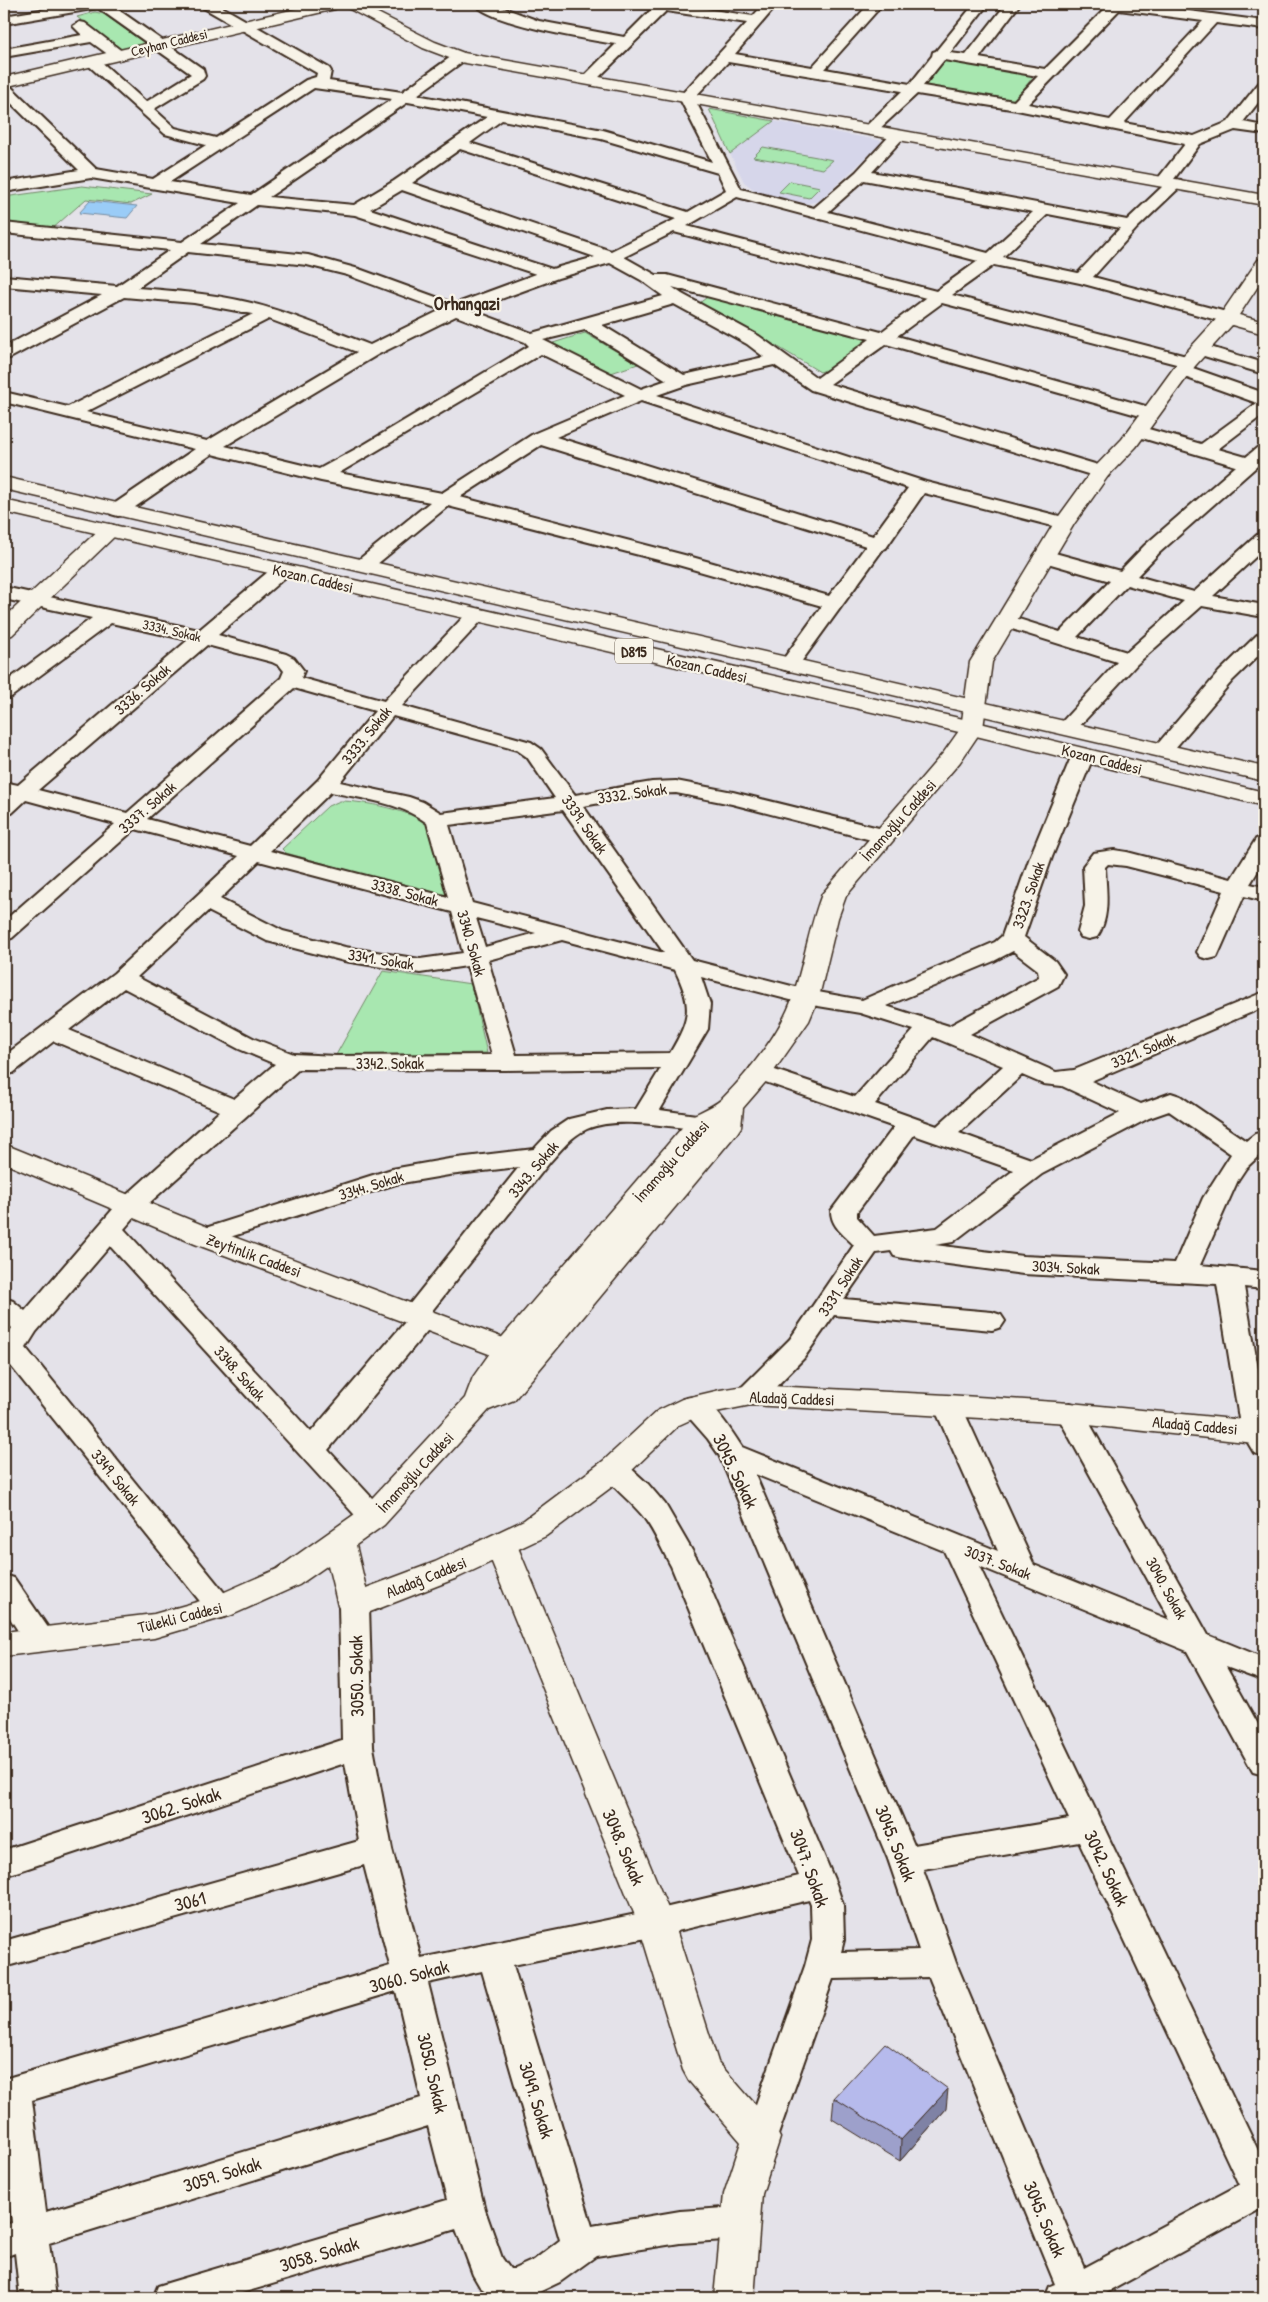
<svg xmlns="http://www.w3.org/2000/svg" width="1268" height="2302" font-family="'Patrick Hand',sans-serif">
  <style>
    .built { fill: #d6d6ea }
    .green { fill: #a8e7b0; stroke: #728867 }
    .water { fill: #9accf7; stroke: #748ba0 }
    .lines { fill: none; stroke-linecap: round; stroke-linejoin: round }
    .minor-casing { stroke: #3b2a1e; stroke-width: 4 }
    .tertiary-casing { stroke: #3b2a1e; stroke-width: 3 }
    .secondary-casing { stroke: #3b2a1e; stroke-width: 3 }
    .trunk-casing { stroke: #3b2a1e; stroke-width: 3 }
    .minor { fill: #f7f3e8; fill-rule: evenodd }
    .tertiary { fill: #f7f3e8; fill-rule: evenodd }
    .secondary { fill: #f7f3e8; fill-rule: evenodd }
    .trunk { fill: #f7f3e8; fill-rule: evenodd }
    .wall { fill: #9da0cb; stroke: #3b2a1e }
    .shaded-wall { fill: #7f82a5; stroke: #3b2a1e }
    .building { fill: #b6baec; stroke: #3b2a1e }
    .labels { text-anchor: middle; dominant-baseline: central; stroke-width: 4.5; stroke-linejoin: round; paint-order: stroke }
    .far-street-label { font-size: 14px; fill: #3b2a1e; stroke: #f7f3e8 }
    .shield { fill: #f7f3e8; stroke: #73665b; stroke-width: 1 }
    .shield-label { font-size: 15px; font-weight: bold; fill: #3b2a1e }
    .street-label { font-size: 16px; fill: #3b2a1e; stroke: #f7f3e8 }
    .far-district-label { font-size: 18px; font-weight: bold; fill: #3b2a1e; stroke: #f7f3e8 }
    .near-street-label { font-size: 19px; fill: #3b2a1e; stroke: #f7f3e8 }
  </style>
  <rect width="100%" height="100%" fill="#e4e2e9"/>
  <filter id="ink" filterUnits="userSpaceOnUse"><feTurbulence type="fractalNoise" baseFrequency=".02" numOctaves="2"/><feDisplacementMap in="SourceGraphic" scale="10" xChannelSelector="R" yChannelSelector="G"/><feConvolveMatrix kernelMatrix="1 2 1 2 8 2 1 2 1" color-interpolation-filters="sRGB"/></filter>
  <g filter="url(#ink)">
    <path class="built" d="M 774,121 L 884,141 L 819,201 L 805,204 L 757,192 L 744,182 L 730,154 Z"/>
    <g class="green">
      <path d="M 95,12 L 104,14 L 147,45 L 119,50 L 77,17 Z"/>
      <path d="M 945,61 L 1035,74 L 1013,103 L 924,88 Z"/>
      <path d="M 709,109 L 774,121 L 730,154 Z"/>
      <path d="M 763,147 L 833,160 L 823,169 L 753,157 Z"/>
      <path d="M 790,181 L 820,187 L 809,198 L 779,192 Z"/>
      <path d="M 82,186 L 152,194 L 131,204 L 86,199 L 51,230 L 23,228 L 4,224 L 4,197 Z"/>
      <path d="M 710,295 L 870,340 L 837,366 L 820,372 L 743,326 L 698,304 Z"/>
      <path d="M 585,333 L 638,364 L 605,375 L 553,343 Z"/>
      <path d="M 340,801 C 363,801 411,810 428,825 L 461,901 L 286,853 L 282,849 L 328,806 Z"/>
      <path d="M 383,971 L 471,984 L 487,1053 L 336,1055 Z"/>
    </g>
    <path class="water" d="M 90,201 L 137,206 L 127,218 L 79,213 Z"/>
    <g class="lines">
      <defs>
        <g id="minor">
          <path d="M 76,4 L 110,4 L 203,69 L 205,76 L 203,79 L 154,109 L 175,128 L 216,138 L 306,80 L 316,77 L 317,73 L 202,7 L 200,4 L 217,4 L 329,68 L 331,71 L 329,81 L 402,92 L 455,54 L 465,54 L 467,57 L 465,60 L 417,95 L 603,130 L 712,162 L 679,97 L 747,23 L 666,11 L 593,83 L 588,84 L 581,80 L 583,77 L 616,44 C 590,40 490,24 475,4 L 493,4 L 539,21 L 624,37 L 652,9 L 640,7 L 638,4 L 672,4 L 753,16 L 764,4 L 778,4 L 735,54 L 812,67 L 869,4 L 883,4 L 825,69 L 910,84 L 932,56 L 933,52 L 936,51 L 974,4 L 988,4 L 950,53 L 966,55 L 1006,4 L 1020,4 L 979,58 L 1045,69 L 1106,8 L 1101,4 L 1137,4 L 1264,21 L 1264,29 L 1216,23 L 1124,123 L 1194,136 L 1228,122 L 1259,83 L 1264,82 L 1264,95 L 1243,122 L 1264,126 L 1264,134 L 1235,130 L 1200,144 L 1174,179 L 1181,180 L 1183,183 L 1181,186 L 1137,228 L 1093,277 L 1234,314 L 1236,318 L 1234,322 L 1228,323 L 1080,283 L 994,265 L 952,295 L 1194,358 L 1197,362 L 1194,366 L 1190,367 L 1264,393 L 1264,414 L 1218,449 L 1246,457 L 1258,447 L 1264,446 L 1264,460 L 1159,553 L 1137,576 L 1194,592 L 1257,535 L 1264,533 L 1264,549 L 1213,596 L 1264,605 L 1264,617 L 1202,606 L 1137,664 L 1074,732 L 1067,734 L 1060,732 L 1057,728 L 1060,724 L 1117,662 L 999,625 L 996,621 L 999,617 L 1006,615 L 1060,632 L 1110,581 L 1037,560 L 1034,556 L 1037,552 L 1044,550 L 1120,571 L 1145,545 L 1236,466 L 1132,435 L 1129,431 L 1132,427 L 1138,426 L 1201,444 L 1257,403 L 1176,374 L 1173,370 L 1180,365 L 942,303 L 897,336 L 1156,409 L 1159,413 L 1156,417 L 1144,417 L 886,344 L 830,384 L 1108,468 L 1110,472 L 1108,476 L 1101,478 L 811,390 L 774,365 L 686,385 L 657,395 L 926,482 L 1071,519 L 1073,523 L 1071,527 L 1064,529 L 924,493 L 886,548 L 883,549 L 796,669 L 789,671 L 782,669 L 779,665 L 822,606 L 678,565 L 448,506 L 371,569 L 364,571 L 357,569 L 354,565 L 357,561 L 430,502 L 321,481 L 212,454 L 125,514 L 118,516 L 111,514 L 109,510 L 111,506 L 195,449 L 4,402 L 4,392 L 68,407 L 253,314 L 194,303 L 124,297 L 10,358 L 4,359 L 4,347 L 102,295 L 4,286 L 4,276 L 117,286 L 170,250 L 4,233 L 4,223 L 182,242 L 240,203 L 91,178 L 4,192 L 4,182 L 79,170 L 4,96 L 4,84 L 9,85 L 96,169 L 153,179 L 206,145 L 165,134 L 87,64 L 85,61 L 87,58 L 97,58 L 146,102 L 191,74 L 98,8 L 4,24 L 4,16 ZM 1119,10 L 1203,21 L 1110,120 L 1028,104 ZM 944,60 L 1038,76 L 1014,101 L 923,86 ZM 728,62 L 902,91 L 865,127 L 862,130 L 865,133 L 875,133 L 917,94 L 1017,110 L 1185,144 L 1156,181 L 1163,186 L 1127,220 L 872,172 L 906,135 L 903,132 L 893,132 L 856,172 L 814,208 L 741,189 L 694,98 ZM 314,88 L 392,99 L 251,195 L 170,182 ZM 408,102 L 487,117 L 394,181 L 354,205 L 269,197 ZM 502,120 L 601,139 L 718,173 L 726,190 L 688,212 L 470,143 ZM 460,149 L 676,219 L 611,251 L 412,183 ZM 864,180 L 1033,212 L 988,253 L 828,212 ZM 402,190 L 595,257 L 552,269 L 370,209 ZM 737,197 L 978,261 L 936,291 L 687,226 ZM 257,205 L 355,215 L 536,274 L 455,304 L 359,269 L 308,255 L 201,244 ZM 1048,214 L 1120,228 L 1078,273 L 1003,257 ZM 674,232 L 926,298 L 881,332 L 667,275 L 656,275 L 624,257 ZM 188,252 L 307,265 L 347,275 L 441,310 L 370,345 C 330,330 289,312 247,302 C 211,293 173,291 137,288 ZM 610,263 L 641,280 L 663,296 L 532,333 L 471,310 L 558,278 ZM 672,287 L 870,339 L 817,378 L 759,336 L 682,294 ZM 674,304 L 747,344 L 764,357 L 684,375 L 602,325 ZM 456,316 L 525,342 L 529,346 L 365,444 L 319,469 L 225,446 L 377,355 ZM 269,319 L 357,352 L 207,441 L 86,412 ZM 585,330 L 667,380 L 641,389 L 543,340 ZM 541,354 L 625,395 L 533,434 L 442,493 L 339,473 ZM 641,401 L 908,488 L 873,536 L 556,437 ZM 541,445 L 866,546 L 829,596 L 692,557 L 460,497 ZM 1127,585 L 1184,601 L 1127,652 L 1077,637 Z"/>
          <path d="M 80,22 L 85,23 L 123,52 L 125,55 L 123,58 L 113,58 L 91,42 L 4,57 L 4,49 L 82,35 L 73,26 Z"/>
          <path d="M 1200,344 L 1264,363 L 1264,374 L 1194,353 L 1191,349 L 1194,345 Z"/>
          <path d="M 282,564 L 289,566 L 292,570 L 289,574 L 218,635 L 286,654 L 294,658 L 304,671 L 301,678 L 384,701 L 469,611 L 476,609 L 483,611 L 486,615 L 483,619 L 402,706 L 531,742 L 541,749 L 575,795 L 652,782 L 676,781 L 733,792 L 891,831 L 894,836 L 891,841 L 883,843 L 732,804 L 676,793 L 652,794 L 583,806 L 692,960 L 807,990 L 862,1000 L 995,942 L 1002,936 L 1030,857 L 1072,755 L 1076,751 L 1083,749 L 1090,751 L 1094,755 L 1052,857 L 1024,937 L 1055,961 L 1064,974 L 1058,986 L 970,1034 L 1056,1072 L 1074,1070 L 1264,992 L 1264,1007 L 1091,1081 L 1141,1104 L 1171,1093 L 1180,1096 L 1246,1141 L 1255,1134 L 1264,1132 L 1264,1151 L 1246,1168 L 1238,1180 L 1200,1265 L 1264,1271 L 1264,1289 L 1244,1287 L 1264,1404 L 1264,1456 L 1254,1453 L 1241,1431 L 1217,1284 L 1023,1274 L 903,1258 L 894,1256 L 891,1251 L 876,1253 L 844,1299 L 992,1312 L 1001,1315 L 1005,1321 L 1001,1327 L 992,1330 L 834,1315 L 804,1358 L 761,1402 L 751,1404 L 741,1402 L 737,1395 L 741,1388 L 790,1339 L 854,1245 C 844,1235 831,1226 831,1211 L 894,1127 L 751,1077 L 748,1072 L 751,1067 L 760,1065 L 855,1097 L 914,1030 L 860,1013 L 806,1004 L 701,977 L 710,1004 L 708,1029 L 660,1110 L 711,1117 L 714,1122 L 711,1127 L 702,1130 C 669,1127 618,1116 587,1129 C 571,1136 561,1150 550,1162 L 431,1312 L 436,1319 L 432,1325 L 328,1450 L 383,1510 L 387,1517 L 383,1524 L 373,1527 L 363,1524 L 110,1246 L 36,1332 L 26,1348 L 236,1607 L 231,1615 L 221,1618 L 211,1615 L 11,1366 L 4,1368 L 4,1339 L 12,1328 L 4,1321 L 4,1298 L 13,1301 L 25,1311 L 120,1201 L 220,1111 L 54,1041 L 13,1073 L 4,1075 L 4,1056 L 114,973 L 239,856 L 135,829 L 12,938 L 4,940 L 4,921 L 115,824 L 26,800 L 12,813 L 4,814 L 4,797 L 6,795 L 4,794 L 4,782 L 18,785 L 188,640 L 111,623 L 11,697 L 4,699 L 4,683 L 92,618 L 4,599 L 4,587 L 199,630 L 275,566 ZM 207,645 L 272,662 L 280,666 L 284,671 L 281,678 L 127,813 L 38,790 ZM 294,688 L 375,711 L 318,780 L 250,846 L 147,819 ZM 393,716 L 517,750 L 527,757 L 555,798 L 441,813 L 423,802 L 409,797 L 340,782 ZM 331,792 C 362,799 400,802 427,823 L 448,897 L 270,851 ZM 563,810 L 664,953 L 472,903 L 449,825 ZM 259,861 L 452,912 L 463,953 L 420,959 L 345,947 L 283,931 L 220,899 ZM 208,911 L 267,941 L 344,961 L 420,973 L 467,966 L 492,1055 L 336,1056 L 294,1054 L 255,1039 L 137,977 ZM 476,918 L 536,933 L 485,947 ZM 562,940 L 675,970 C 693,1007 690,1019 670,1053 L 516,1055 L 488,960 ZM 1013,951 L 1038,970 L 1039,977 L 949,1026 L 886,1006 L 994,961 ZM 124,988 L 239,1049 L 275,1064 L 234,1099 L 69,1030 ZM 933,1037 L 1003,1066 L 937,1126 L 875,1104 ZM 661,1068 L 636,1109 L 607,1110 L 569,1119 L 551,1131 L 534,1149 L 449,1159 L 392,1169 L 196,1231 L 192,1237 L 196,1243 L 205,1245 L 396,1184 L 449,1175 L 519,1167 L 405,1310 L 401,1316 L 405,1322 L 311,1432 L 124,1229 L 138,1213 L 299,1069 L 506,1070 ZM 1022,1075 L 1043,1084 L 1062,1086 L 1120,1113 L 1031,1159 L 959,1133 ZM 1169,1111 L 1231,1154 L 1203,1198 L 1175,1263 L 1023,1256 L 935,1245 L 953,1242 L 1042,1174 L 1149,1118 ZM 914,1135 L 1014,1170 L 937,1228 L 874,1236 L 857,1217 L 857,1212 Z"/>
          <path d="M 1264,633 L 1264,650 L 1233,680 L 1170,754 L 1163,756 L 1156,754 L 1152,750 L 1156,746 L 1219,672 L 1257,635 Z"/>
          <path d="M 1264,837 L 1264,861 L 1250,884 L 1264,887 L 1264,901 L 1244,896 L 1217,957 L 1209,959 L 1201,957 L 1197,952 L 1224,891 L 1126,866 L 1108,864 L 1105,867 C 1106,890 1111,917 1097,937 L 1089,939 L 1081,937 L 1078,932 L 1085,906 L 1083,866 L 1093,853 L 1114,850 L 1127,852 L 1231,879 L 1256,839 Z"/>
          <path d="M 947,1396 L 957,1398 L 961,1405 L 1034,1565 L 1170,1620 L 1056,1413 L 1060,1406 L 1070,1403 L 1080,1406 L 1208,1635 L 1264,1658 L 1264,1681 L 1226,1667 L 1264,1735 L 1264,1775 L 1253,1772 L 1187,1651 L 979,1566 L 1264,2163 L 1264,2207 L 1097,2298 L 1045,2298 L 1050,2286 L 1055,2284 L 929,1977 L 833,1979 L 773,2149 L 761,2153 L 749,2149 L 744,2138 L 805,1966 L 812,1940 L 811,1905 L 809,1900 L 656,1936 L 513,1965 L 592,2226 L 680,2211 L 739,2207 L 752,2212 L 757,2223 L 752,2234 L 739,2239 L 680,2243 L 596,2256 L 560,2282 L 539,2292 L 523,2298 L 495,2298 L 480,2287 L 473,2275 L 456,2229 L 225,2298 L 153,2298 L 158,2286 L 171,2282 L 447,2200 L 428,2126 L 49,2243 L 56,2298 L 20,2298 L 15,2253 L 4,2257 L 4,2225 L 12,2223 L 4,2152 L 4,2079 L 390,1966 L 364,1865 L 4,1967 L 4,1941 L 359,1841 L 345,1763 L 4,1876 L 4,1850 L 342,1740 L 339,1606 L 344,1598 L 354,1595 L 364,1598 L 369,1606 L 373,1747 L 392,1849 L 421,1958 L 656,1910 L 799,1876 L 671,1566 C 662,1550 654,1530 642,1515 C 629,1499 610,1486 600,1469 L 604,1462 L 614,1459 L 624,1462 L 648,1484 L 665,1504 L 701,1566 L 836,1884 L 843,1905 L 844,1940 L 841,1952 L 919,1950 L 888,1859 L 719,1455 L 708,1439 L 679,1406 L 683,1399 C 690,1397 697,1396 703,1400 C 718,1409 732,1432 742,1447 L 998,1551 L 933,1405 L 937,1398 ZM 755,1474 L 944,1551 L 1069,1819 L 914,1845 ZM 1079,1842 L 1239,2185 L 1084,2268 L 956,1963 L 923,1869 ZM 482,1971 L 560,2240 L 534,2260 L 514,2269 L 510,2269 L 502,2258 L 485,2210 L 428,1983 ZM 396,1991 L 421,2098 L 46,2212 L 32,2100 Z"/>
          <path d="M 4,1575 L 14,1578 L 51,1632 L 55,1640 L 51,1648 L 40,1651 L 29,1648 L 4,1609 Z"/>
        </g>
        <g id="tertiary">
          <path d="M 110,524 L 117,526 L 120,530 L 117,534 L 12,635 L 4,637 L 4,618 L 103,526 Z"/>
          <path d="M 4,1144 L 215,1230 L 517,1343 L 522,1350 L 517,1357 L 507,1360 L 497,1357 L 195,1244 L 4,1163 Z"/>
          <path d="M 501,1534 L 512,1537 L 517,1545 L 674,1923 L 718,2062 L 774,2126 L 780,2138 L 762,2194 L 754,2298 L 714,2298 L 724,2194 L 741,2142 L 689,2081 L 683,2070 L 638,1923 L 485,1545 L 490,1537 Z"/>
        </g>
        <g id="secondary">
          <path d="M 317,4 L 360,4 L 435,42 L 464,53 L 1264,195 L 1264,205 L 460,62 L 423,48 L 342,5 L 335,9 L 4,87 L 4,77 Z"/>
          <path d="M 1264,259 L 1264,277 L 1239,315 L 1264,322 L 1264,334 L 1232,325 L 1195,366 L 1136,447 L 1108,476 L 1074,524 L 992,662 L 983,728 L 960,762 L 846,896 L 838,918 L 819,997 L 809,1021 L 769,1078 L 743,1108 L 741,1127 L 737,1133 L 514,1400 L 489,1410 L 384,1525 L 356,1545 L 366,1588 L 435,1562 L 524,1520 L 603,1461 L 657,1411 L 682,1399 L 720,1390 L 751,1385 L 947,1395 L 1070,1403 L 1264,1422 L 1264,1444 L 1070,1423 L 751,1405 L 701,1415 L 679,1425 L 625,1477 L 546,1536 L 457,1578 L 365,1614 L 354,1618 L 343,1614 L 338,1606 L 328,1565 L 299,1585 L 232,1615 L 154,1638 L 4,1656 L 4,1632 L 154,1614 L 211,1598 L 277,1569 L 362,1509 L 465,1398 L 473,1377 L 497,1343 L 692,1116 C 702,1111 714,1106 722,1099 C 748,1073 782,1031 793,996 C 804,963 809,927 822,894 L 944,752 L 961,728 L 970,662 L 1054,523 L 1094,468 L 1122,439 L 1181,358 L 1221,314 L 1258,260 Z"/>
        </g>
        <g id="trunk">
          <path d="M 4,477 L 1264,767 L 1264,781 L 4,489 Z"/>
          <path d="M 4,500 L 972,721 L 1264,792 L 1264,806 L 972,735 L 4,512 Z"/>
        </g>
      </defs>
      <use href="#minor" class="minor-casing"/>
      <use href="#tertiary" class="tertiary-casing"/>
      <use href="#secondary" class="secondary-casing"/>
      <use href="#trunk" class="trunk-casing"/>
      <use href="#minor" class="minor"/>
      <use href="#tertiary" class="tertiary"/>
      <use href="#secondary" class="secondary"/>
      <use href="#trunk" class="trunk"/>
    </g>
    <path class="wall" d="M 834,2098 L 946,2109 L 900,2161 L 832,2119 Z"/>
    <path class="shaded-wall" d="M 948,2089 L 946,2109 L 900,2161 L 901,2140 Z"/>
    <path class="building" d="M 885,2043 L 948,2089 L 901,2140 L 834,2098 Z"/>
  </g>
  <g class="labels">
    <g class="far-street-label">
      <text transform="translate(169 42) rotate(-14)">Ceyhan Caddesi</text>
      <text transform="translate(172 630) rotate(13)">3334. Sokak</text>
    </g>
    <rect class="shield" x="615" y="638.5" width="38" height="25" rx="4"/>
    <g class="shield-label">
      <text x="634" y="651">D815</text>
    </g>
    <g class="street-label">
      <text transform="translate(313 578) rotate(13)">Kozan Caddesi</text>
      <text transform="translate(707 668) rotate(13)">Kozan Caddesi</text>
      <text transform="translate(142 689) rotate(-41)">3336. Sokak</text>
      <text transform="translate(366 735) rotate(-51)">3333. Sokak</text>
      <text transform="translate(1102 759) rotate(14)">Kozan Caddesi</text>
      <text transform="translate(632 793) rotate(-8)">3332. Sokak</text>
      <text transform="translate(147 807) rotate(-41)">3337. Sokak</text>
      <text transform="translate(898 820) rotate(-48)">İmamoğlu Caddesi</text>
      <text transform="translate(585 824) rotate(55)">3339. Sokak</text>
      <text transform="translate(405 892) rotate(15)">3338. Sokak</text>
      <text transform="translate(1028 895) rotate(-71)">3323. Sokak</text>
      <text transform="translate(472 943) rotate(74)">3340. Sokak</text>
      <text transform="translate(381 959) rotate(9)">3341. Sokak</text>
      <text transform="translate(1143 1050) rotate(-23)">3321. Sokak</text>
      <text x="390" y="1063">3342. Sokak</text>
      <text transform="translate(671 1161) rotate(-48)">İmamoğlu Caddesi</text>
      <text transform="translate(533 1169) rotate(-50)">3343. Sokak</text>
      <text transform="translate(371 1185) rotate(-17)">3344. Sokak</text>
      <text transform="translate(254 1255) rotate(20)">Zeytinlik Caddesi</text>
      <text transform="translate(1066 1267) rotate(3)">3034. Sokak</text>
      <text transform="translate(840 1286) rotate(-57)">3331. Sokak</text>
      <text transform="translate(240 1373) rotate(48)">3348. Sokak</text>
      <text transform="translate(792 1398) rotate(2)">Aladağ Caddesi</text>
      <text transform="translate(1195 1425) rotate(5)">Aladağ Caddesi</text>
      <text transform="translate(415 1472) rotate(-47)">İmamoğlu Caddesi</text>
      <text transform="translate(116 1477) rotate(51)">3349. Sokak</text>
      <text transform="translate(998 1562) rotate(21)">3037. Sokak</text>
      <text transform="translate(426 1577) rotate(-22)">Aladağ Caddesi</text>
      <text transform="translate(1167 1588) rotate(61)">3040. Sokak</text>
      <text transform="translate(180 1617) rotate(-14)">Tülekli Caddesi</text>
    </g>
    <g class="far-district-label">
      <text x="467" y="303">Orhangazi</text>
    </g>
    <g class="near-street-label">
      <text transform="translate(736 1471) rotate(64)">3045. Sokak</text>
      <text transform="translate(356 1676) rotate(-91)">3050. Sokak</text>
      <text transform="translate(181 1805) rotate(-18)">3062. Sokak</text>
      <text transform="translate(896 1843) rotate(68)">3045. Sokak</text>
      <text transform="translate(624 1847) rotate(67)">3048. Sokak</text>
      <text transform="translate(810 1868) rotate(70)">3047. Sokak</text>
      <text transform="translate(1107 1868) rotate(65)">3042. Sokak</text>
      <text transform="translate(190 1901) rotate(-15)">3061</text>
      <text transform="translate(409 1976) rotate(-15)">3060. Sokak</text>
      <text transform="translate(433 2073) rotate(77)">3050. Sokak</text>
      <text transform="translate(537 2100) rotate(73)">3049. Sokak</text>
      <text transform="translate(222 2174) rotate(-17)">3059. Sokak</text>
      <text transform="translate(1045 2219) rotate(67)">3045. Sokak</text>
      <text transform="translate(319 2254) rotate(-17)">3058. Sokak</text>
    </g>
  </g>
  <rect width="1268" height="2302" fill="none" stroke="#f7f3e8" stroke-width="20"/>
  <rect x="10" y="10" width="1248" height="2282" fill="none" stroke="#3b2a1e" stroke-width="2" filter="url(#ink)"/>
</svg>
